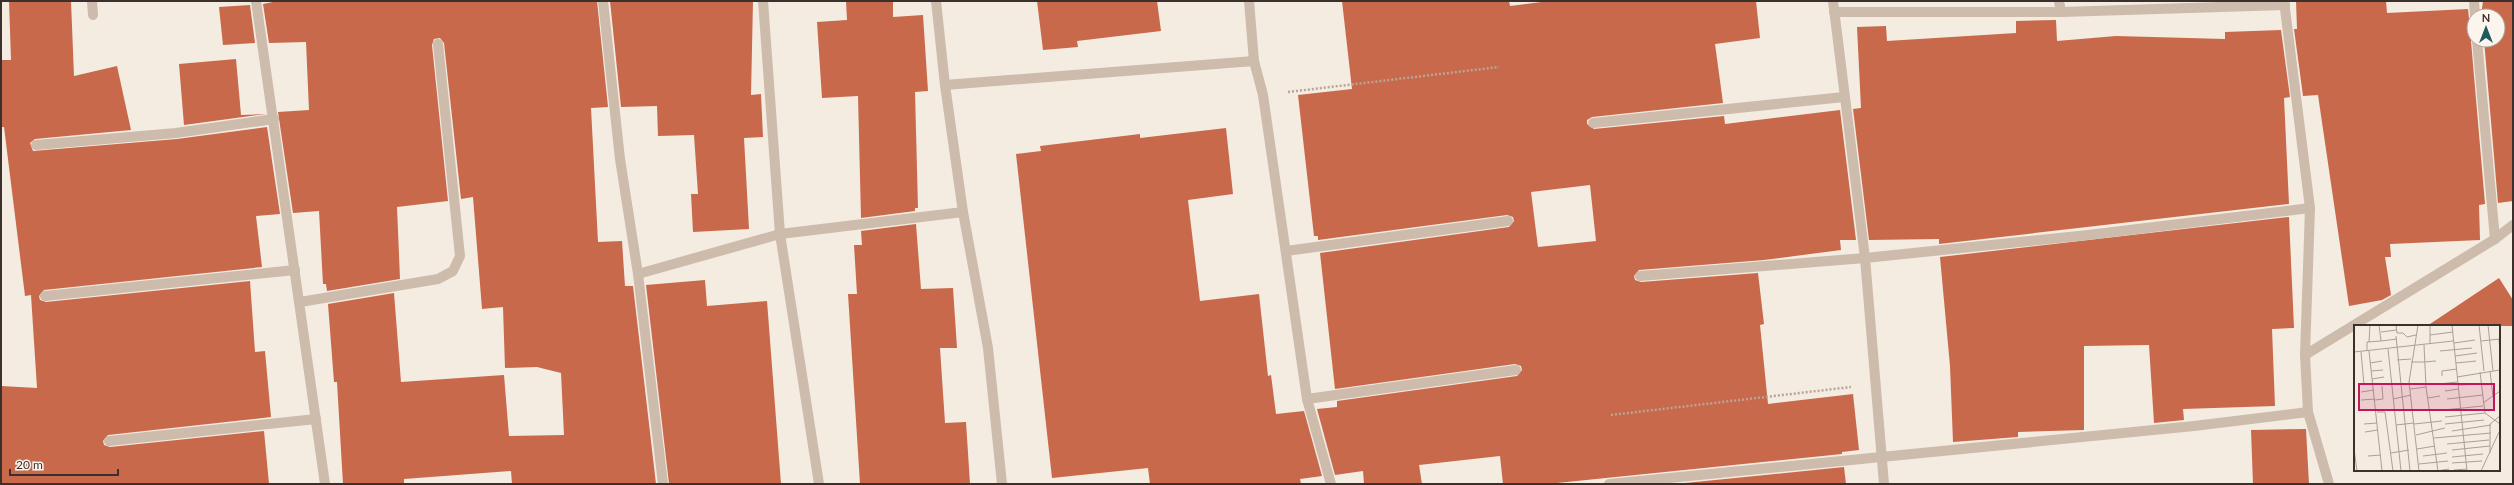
<svg xmlns="http://www.w3.org/2000/svg" width="2514" height="485" font-family="Lato,sans-serif">
  <style>
    .building { fill: #c8694b; fill-rule: evenodd }
    .lines { fill: none; stroke-linecap: round; stroke-linejoin: round }
    .path { stroke: #b9a596; stroke-width: 2.5; stroke-dasharray: 2 2; stroke-linecap: butt }
    .street { stroke: #cdbbac; stroke-width: 10 }
    .inset-road { fill: none; stroke: #aaa098; stroke-width: 1 }
    .view { fill: #c2185b; fill-opacity: 0.15; stroke: #c2185b; stroke-width: 2 }
    .inset-edge { fill: none; stroke: #3b302b; stroke-width: 2 }
  </style>
  <rect width="100%" height="100%" fill="#f4ebe1"/>
  <g class="building">
    <path d="M 9,1 L 71,1 L 74,76 L 117,66 L 131,130 L 35,139 L 30,143 L 33,151 L 177,139 L 267,127 L 280,214 L 256,216 L 262,267 L 44,290 L 39,296 L 40,300 L 46,302 L 250,281 L 255,352 L 265,351 L 271,417 L 108,435 L 103,441 L 104,445 L 110,447 L 264,431 L 269,484 L 1,484 L 1,386 L 37,388 L 31,295 L 25,296 L 4,127 L 1,127 L 1,60 L 11,60 Z"/>
    <path d="M 278,1 L 597,1 L 608,107 L 591,108 L 598,242 L 622,241 L 625,286 L 633,286 L 656,484 L 512,484 L 511,471 L 404,479 L 404,484 L 343,484 L 337,382 L 334,382 L 328,304 L 394,293 L 401,382 L 504,375 L 509,436 L 564,435 L 561,373 L 537,367 L 505,368 L 503,307 L 482,309 L 473,197 L 461,199 L 444,43 L 440,38 L 434,39 L 432,45 L 448,201 L 397,207 L 400,279 L 327,291 L 326,284 L 323,284 L 319,211 L 293,213 L 278,112 L 309,110 L 306,42 L 269,43 L 263,4 Z"/>
    <path d="M 610,1 L 753,1 L 751,95 L 761,94 L 763,137 L 744,138 L 749,229 L 693,232 L 691,194 L 698,194 L 694,135 L 658,136 L 657,106 L 621,107 Z"/>
    <path d="M 846,1 L 893,1 L 893,17 L 923,15 L 928,91 L 915,92 L 918,208 L 915,208 L 915,211 L 861,218 L 858,96 L 822,98 L 817,22 L 847,20 Z"/>
    <path d="M 1037,1 L 1157,1 L 1161,31 L 1077,41 L 1078,47 L 1043,50 Z"/>
    <path d="M 1342,1 L 1509,1 L 1510,6 L 1549,1 L 1756,1 L 1760,38 L 1715,44 L 1723,103 L 1592,117 L 1587,120 L 1587,124 L 1594,129 L 1724,116 L 1725,124 L 1840,110 L 1856,240 L 1840,240 L 1841,250 L 1764,260 L 1639,270 L 1634,276 L 1635,280 L 1641,282 L 1758,273 L 1764,324 L 1760,325 L 1768,404 L 1853,394 L 1859,450 L 1842,452 L 1842,454 L 1547,484 L 1503,484 L 1500,456 L 1419,465 L 1422,484 L 1364,484 L 1363,471 L 1335,475 L 1317,409 L 1337,407 L 1337,401 L 1517,376 L 1522,370 L 1521,366 L 1515,364 L 1335,389 L 1320,253 L 1509,227 L 1514,221 L 1513,217 L 1507,215 L 1318,240 L 1318,236 L 1314,236 L 1298,95 L 1352,89 ZM 1590,185 L 1596,241 L 1538,247 L 1531,192 Z"/>
    <path d="M 2296,1 L 2386,1 L 2387,13 L 2468,9 L 2469,19 L 2474,22 L 2474,34 L 2471,41 L 2485,204 L 2479,205 L 2480,240 L 2390,244 L 2391,257 L 2385,257 L 2391,295 L 2382,300 L 2349,306 L 2318,95 L 2303,96 L 2294,29 L 2297,29 Z"/>
    <path d="M 2483,1 L 2513,1 L 2513,201 L 2498,203 L 2484,40 L 2498,40 L 2498,16 L 2481,16 Z"/>
    <path d="M 250,5 L 255,43 L 223,45 L 219,7 Z"/>
    <path d="M 2056,20 L 2057,41 L 2116,36 L 2225,39 L 2225,32 L 2281,30 L 2290,97 L 2284,98 L 2289,204 L 1939,244 L 1939,239 L 1869,240 L 1853,109 L 1861,108 L 1857,27 L 1886,26 L 1887,41 L 2016,33 L 2016,21 Z"/>
    <path d="M 236,59 L 241,115 L 266,114 L 184,125 L 179,64 Z"/>
    <path d="M 1226,128 L 1233,194 L 1188,200 L 1200,301 L 1259,294 L 1268,376 L 1271,375 L 1276,414 L 1304,411 L 1322,476 L 1300,479 L 1301,484 L 1150,484 L 1148,468 L 1052,478 L 1016,154 L 1041,151 L 1040,146 L 1140,134 L 1140,138 Z"/>
    <path d="M 2289,217 L 2294,328 L 2272,329 L 2275,406 L 2183,409 L 2184,420 L 2154,423 L 2149,345 L 2084,346 L 2084,430 L 2018,432 L 2018,437 L 1953,442 L 1950,366 L 1940,257 Z"/>
    <path d="M 916,224 L 921,289 L 953,288 L 957,348 L 940,348 L 945,423 L 966,422 L 970,484 L 860,484 L 848,294 L 857,294 L 854,245 L 862,245 L 861,231 Z"/>
    <path d="M 2499,278 L 2513,300 L 2513,326 L 2427,326 Z"/>
    <path d="M 705,280 L 707,306 L 767,301 L 781,484 L 669,484 L 646,285 Z"/>
    <path d="M 2306,429 L 2309,484 L 2253,484 L 2251,430 Z"/>
    <path d="M 1844,467 L 1846,484 L 1675,484 Z"/>
  </g>
  <g class="lines">
    <g class="path">
      <path d="M 1288,92 L 1499,67"/>
      <path d="M 1611,415 L 1851,387"/>
    </g>
    <g class="street">
      <path d="M 92,1 L 93,15"/>
      <path d="M 256,1 L 325,484"/>
      <path d="M 603,1 L 620,159 L 638,274 L 663,484"/>
      <path d="M 763,1 L 780,234 L 819,484"/>
      <path d="M 936,1 L 945,85 L 963,212 L 988,348 L 1002,484"/>
      <path d="M 1249,1 L 1254,61 L 1263,95 L 1307,399 L 1331,484"/>
      <path d="M 1833,1 L 1865,258 L 1884,484"/>
      <path d="M 2059,1 L 2061,12"/>
      <path d="M 2284,1 L 2310,208 L 2305,355 L 2308,412 L 2329,484"/>
      <path d="M 2474,1 L 2475,16"/>
      <path d="M 1834,12 L 2061,12 L 2285,5"/>
      <path d="M 2477,40 L 2495,239"/>
      <path d="M 945,85 L 1254,61"/>
      <path d="M 1593,123 L 1844,97"/>
      <path d="M 36,145 L 176,133 L 274,119"/>
      <path d="M 1286,251 L 1508,221"/>
      <path d="M 638,274 L 780,234 L 963,212"/>
      <path d="M 1640,276 L 1865,258 L 2088,235 L 2310,208"/>
      <path d="M 45,296 L 295,270"/>
      <path d="M 300,302 L 438,279 L 453,271 L 460,256 L 438,44"/>
      <path d="M 2305,355 L 2495,239 L 2513,225"/>
      <path d="M 1307,399 L 1516,370"/>
      <path d="M 109,441 L 316,419"/>
      <path d="M 1609,484 L 2194,426 L 2308,412"/>
    </g>
  </g>
  <g transform="translate(2354 325)">
    <rect width="146" height="146" fill="#f4ebe1"/>
    <path class="inset-road" d="M 25,0 L 27,16 L 43,14M 42,0 L 43,8 L 49,8 L 53,12 L 62,10M 64,0 L 55,57 L 65,146M 76,0 L 76,19M 98,0 L 113,146M 125,0 L 130,46M 134,0 L 139,46M 27,7 L 42,5M 76,10 L 99,7M 42,11 L 56,146M 145,14 L 146,29M 127,16 L 146,14M 15,17 L 16,0M 100,18 L 121,15M 70,20 L 72,62 L 84,146M 34,24 L 47,146M 13,26 L 13,17 L 27,16M 15,26 L 28,146M 86,26 L 118,23M 0,27 L 99,16M 7,27 L 10,60M 101,31 L 123,28M 43,35 L 57,34M 57,37 L 70,37M 70,37 L 82,36M 16,38 L 28,36M 102,38 L 122,36M 17,46 L 29,45M 136,46 L 139,72M 126,47 L 131,88 L 146,99M 88,51 L 88,46 L 103,44M 103,52 L 146,45M 18,54 L 30,52M 86,59 L 103,57M 104,60 L 128,59M 56,64 L 72,62M 91,66 L 104,64M 7,67 L 20,65M 74,73 L 86,71M 39,74 L 57,70M 93,74 L 129,70M 7,75 L 21,74M 21,75 L 29,74 L 28,61M 129,78 L 146,66M 89,85 L 129,81M 23,87 L 31,87 L 39,146M 91,92 L 131,88M 10,99 L 23,98M 60,99 L 88,96M 91,99 L 130,95M 42,100 L 60,98M 98,106 L 137,100M 11,107 L 24,105M 62,110 L 91,103M 80,113 L 137,108M 93,119 L 135,115M 0,124 L 3,146M 63,124 L 81,121M 98,125 L 136,121M 37,128 L 55,125M 136,128 L 136,99 L 146,91M 14,131 L 27,130M 69,131 L 93,128M 98,132 L 129,129M 98,138 L 128,136M 65,139 L 94,136M 100,145 L 113,144M 83,146 L 95,144M 127,146 L 146,105"/>
    <path class="view" d="M 5,59 L 140,59 L 140,85 L 5,85 Z"/>
    <rect width="146" height="146" class="inset-edge"/>
  </g>
  <rect width="2514" height="485" fill="none" stroke="#3b302b" stroke-width="4"/>
  <g transform="translate(2486 28)"><circle r="19" fill="#fbf5ee" stroke="#aea6a0"/>
  <path d="M0-3L7 15L0 10L-7 15Z" fill="#1f5a5e"/>
  <text y="-6" font-size="11" font-weight="bold" text-anchor="middle" fill="#3b302b">N</text>
  </g>
  <path d="M10 469v6h108v-6" fill="none" stroke="#3b302b" stroke-width="2"/>
  <text x="16" y="469" font-size="12" fill="#3b302b" stroke="#fbf5ee" stroke-width="3" paint-order="stroke">20 m</text>
</svg>
